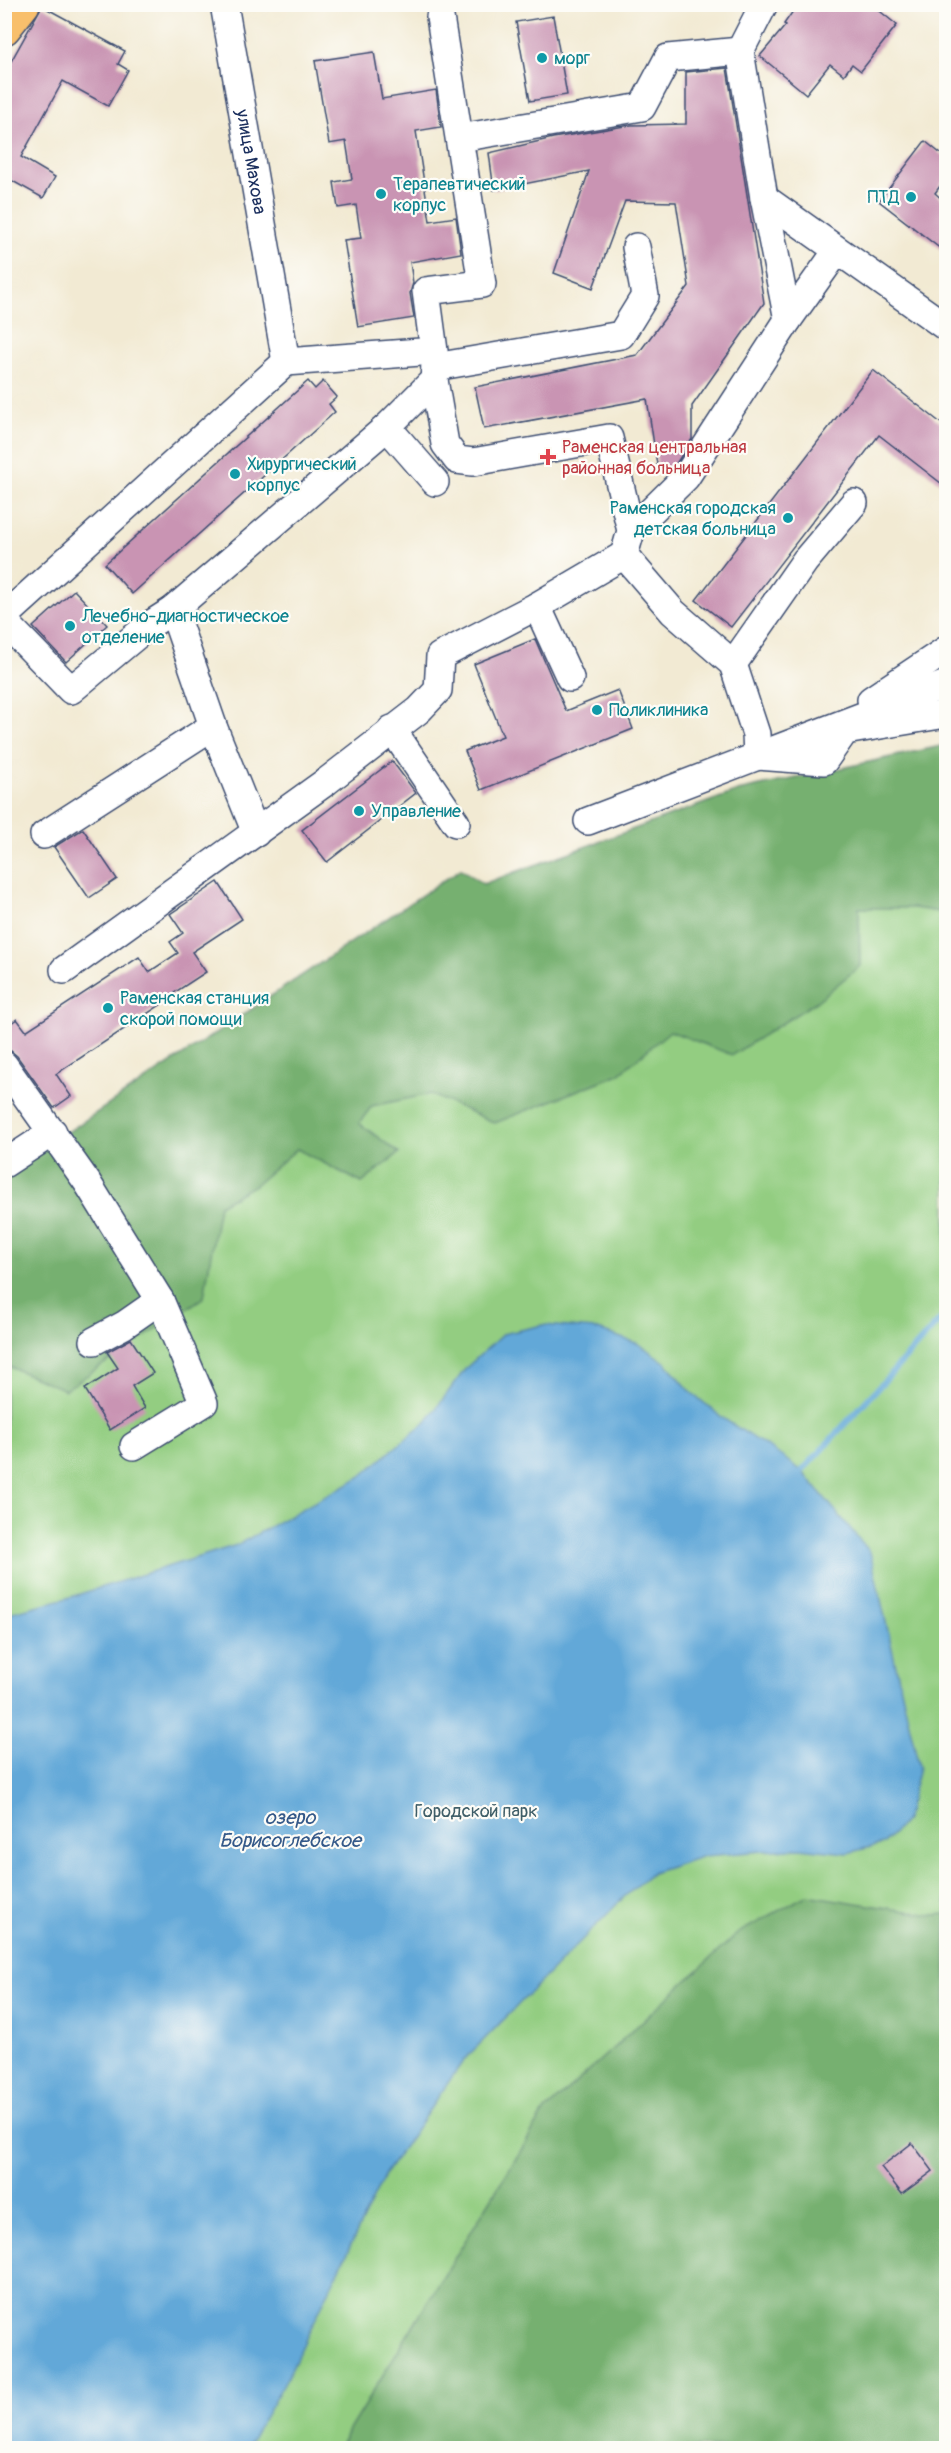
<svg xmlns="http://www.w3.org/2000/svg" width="951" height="2453" font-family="Pangolin,sans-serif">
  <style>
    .green { fill: #93cd81; stroke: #577e70; stroke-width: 1.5 }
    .forest { fill: #76b06f; stroke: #487066; stroke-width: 1.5 }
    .water { fill: #62a8d8; stroke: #3e6c9b; stroke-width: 1.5 }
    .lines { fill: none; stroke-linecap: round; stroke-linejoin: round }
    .stream { stroke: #62a8d8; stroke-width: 6 }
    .building { fill: #c994b3 }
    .minor-casing { stroke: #3b4b70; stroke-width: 30 }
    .major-casing { stroke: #3b4b70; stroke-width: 36 }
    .minor { stroke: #fff; stroke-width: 27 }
    .major { stroke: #f8bf6c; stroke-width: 33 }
    .culture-dot { fill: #0f9aa8; stroke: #fdfcf7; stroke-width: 2 }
    .health-dot { fill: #e0444e; stroke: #fdfcf7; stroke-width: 2 }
    .labels { text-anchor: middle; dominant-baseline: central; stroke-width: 4.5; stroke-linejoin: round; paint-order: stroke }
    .culture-label { font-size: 18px; fill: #0d838f; stroke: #fdfcf7; text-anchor: start }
    .street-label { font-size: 18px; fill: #1b2f5e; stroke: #fdfcf7 }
    .health-label { font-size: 18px; fill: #be3a42; stroke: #fdfcf7; text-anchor: start }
    .park-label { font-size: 18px; fill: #3f5e68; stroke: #fdfcf7 }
    .water-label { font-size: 20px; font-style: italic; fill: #345989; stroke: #fdfcf7 }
  </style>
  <rect width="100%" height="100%" fill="#fdfcf7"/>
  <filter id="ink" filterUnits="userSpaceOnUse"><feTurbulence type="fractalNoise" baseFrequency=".0167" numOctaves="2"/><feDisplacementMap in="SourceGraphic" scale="12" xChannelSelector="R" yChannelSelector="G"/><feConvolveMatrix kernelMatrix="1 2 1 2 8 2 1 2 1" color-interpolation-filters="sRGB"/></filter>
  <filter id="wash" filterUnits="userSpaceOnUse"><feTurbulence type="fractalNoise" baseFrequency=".008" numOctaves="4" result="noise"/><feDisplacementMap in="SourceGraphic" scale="24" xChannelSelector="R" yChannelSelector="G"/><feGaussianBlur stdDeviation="1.35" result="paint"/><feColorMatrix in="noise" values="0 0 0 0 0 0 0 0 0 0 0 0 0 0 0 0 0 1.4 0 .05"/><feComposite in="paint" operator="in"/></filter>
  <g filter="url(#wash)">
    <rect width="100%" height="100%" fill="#f2ead3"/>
    <path class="green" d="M 946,745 L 946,2448 L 5,2448 L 5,1174 L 461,869 L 483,884 L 738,791 Z"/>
    <g class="forest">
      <path d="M 946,745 L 946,913 L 914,908 L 859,908 L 860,966 L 816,1002 L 732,1055 L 670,1031 L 619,1074 L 495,1123 L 430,1094 L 372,1106 L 359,1123 L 399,1153 L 362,1183 L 297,1149 L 255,1185 L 219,1205 L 204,1297 L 65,1390 L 5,1365 L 5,1174 L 461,869 L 483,884 L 738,791 Z"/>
      <path d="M 807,1895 L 931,1915 L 946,1914 L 946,2448 L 338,2448 L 545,2111 L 738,1933 Z"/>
    </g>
    <path class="water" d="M 543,1325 L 595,1329 L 639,1344 L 666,1363 L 692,1393 L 724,1419 L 774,1451 L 802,1471 L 870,1552 L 919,1767 L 906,1820 L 883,1844 L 847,1853 L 800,1848 L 704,1856 L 652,1873 L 624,1897 L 463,2061 L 385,2174 L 288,2376 L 247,2448 L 5,2448 L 5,1614 L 67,1598 L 237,1545 L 360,1477 L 426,1422 L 466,1368 L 503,1334 Z"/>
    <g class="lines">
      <path class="stream" d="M 802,1471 L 940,1320 L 946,1318"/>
    </g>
    <g id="blocks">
      <g class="building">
        <path d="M 798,4 L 871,4 L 897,25 L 861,71 L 852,64 L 844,75 L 830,64 L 806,94 L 760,56 L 786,25 L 784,24 Z"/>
        <path d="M 42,6 L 125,51 L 118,64 L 128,70 L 108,106 L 63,81 L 21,157 L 55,177 L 43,198 L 9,179 L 4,187 L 4,74 Z"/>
        <path d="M 553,16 L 567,95 L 530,101 L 516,22 Z"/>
        <path d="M 374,52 L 382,99 L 436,90 L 441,127 L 416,131 L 430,221 L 456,217 L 461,253 L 410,262 L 413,283 L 410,293 L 414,318 L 358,327 L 344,240 L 361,238 L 356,205 L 338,208 L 334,182 L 352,179 L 346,141 L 329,144 L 315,61 Z"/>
        <path d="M 727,68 L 764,303 L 692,406 L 692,439 L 674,467 L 658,471 L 647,399 L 484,429 L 475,387 L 637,355 L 689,286 L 676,202 L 625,201 L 593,288 L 554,273 L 589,171 L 494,190 L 489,153 L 553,138 L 631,125 L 686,124 L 686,72 Z"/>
        <path d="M 925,141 L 946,158 L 946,178 L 935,193 L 946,203 L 946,253 L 879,201 Z"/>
        <path d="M 873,370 L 946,427 L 946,487 L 879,435 L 731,627 L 696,600 Z"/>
        <path d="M 308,381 L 315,389 L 323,381 L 337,397 L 329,404 L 335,412 L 132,594 L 105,564 Z"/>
        <path d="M 74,590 L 107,625 L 66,662 L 33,627 Z"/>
        <path d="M 535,639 L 566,711 L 618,690 L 633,729 L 481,790 L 465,751 L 503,736 L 474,664 Z"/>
        <path d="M 392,761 L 416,793 L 327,862 L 302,830 Z"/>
        <path d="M 83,829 L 117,879 L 89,898 L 54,847 Z"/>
        <path d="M 218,882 L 242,919 L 192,952 L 206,972 L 166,998 L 168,1000 L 56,1074 L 71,1096 L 54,1108 L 17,1056 L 11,1051 L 4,1050 L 4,1028 L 17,1019 L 26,1031 L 139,957 L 149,972 L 178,953 L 170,942 L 183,933 L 170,914 Z"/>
        <path d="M 131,1339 L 153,1373 L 132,1386 L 145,1408 L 110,1430 L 85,1389 L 118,1368 L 107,1352 Z"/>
        <path d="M 912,2143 L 933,2171 L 902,2194 L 881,2167 Z"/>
      </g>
    </g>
  </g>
  <g filter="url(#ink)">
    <use href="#blocks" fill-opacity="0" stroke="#3b4b70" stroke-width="1.5"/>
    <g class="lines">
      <defs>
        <g id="minor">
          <path id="s1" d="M 224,4 L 286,362 L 434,351 L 426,291 L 482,284 L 440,17"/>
          <path d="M 740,51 L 764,4"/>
          <path d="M 460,138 L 642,107 L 668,58 L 740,51 L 764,198 L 788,320 L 686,477 L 631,531"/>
          <path d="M 764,198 L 946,327"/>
          <path d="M 788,320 L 837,251"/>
          <path d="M 435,367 L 621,335 L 645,296 L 636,247"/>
          <path d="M 434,380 L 445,444 L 457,460 L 473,462 L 609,438 L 631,531 L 624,555 L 673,612 L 733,664 L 756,734 L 757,756 L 824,761 L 845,731 L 946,714"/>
          <path d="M 387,427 L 435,482"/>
          <path d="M 537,606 L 570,678"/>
          <path d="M 173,610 L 213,726 L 256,833"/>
          <path d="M 4,617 L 286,362"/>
          <path d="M 4,621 L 71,690 L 148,626 L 173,610 L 387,427 L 434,380 L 435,367"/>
          <path d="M 733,664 L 805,561 L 854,503"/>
          <path d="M 871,700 L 946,650"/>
          <path d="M 392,729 L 456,823"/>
          <path d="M 588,821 L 946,684"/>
          <path d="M 44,835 L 213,726"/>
          <path d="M 64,970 L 327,781 L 419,710 L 438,690 L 440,656 L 537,606 L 624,555"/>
          <path d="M 4,1065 L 87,1182 L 160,1300 L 204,1403 L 134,1446"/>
          <path d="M 4,1164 L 53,1132"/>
          <path d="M 94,1341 L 124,1325 L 160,1300"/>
        </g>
        <path id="major" d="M 4,28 L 23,4"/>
      </defs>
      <use href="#minor" class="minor-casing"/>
      <use href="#major" class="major-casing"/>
      <use href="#minor" class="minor"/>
      <use href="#major" class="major"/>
    </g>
  </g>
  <g class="culture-dot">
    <circle cx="542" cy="58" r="6"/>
    <circle cx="381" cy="194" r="6"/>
    <circle cx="911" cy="197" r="6"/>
    <circle cx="235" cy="474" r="6"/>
    <circle cx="788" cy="518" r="6"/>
    <circle cx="70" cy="626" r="6"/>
    <circle cx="597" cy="710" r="6"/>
    <circle cx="359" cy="811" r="6"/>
    <circle cx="108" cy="1008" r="6"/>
  </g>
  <path class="health-dot" d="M545 448h6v6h6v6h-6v6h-6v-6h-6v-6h6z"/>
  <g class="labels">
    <g class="culture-label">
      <text x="554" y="58">морг</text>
      <text x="393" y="184">Терапевтический<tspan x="393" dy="21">корпус</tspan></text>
      <text x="899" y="197" text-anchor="end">ПТД</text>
      <text x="247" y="464">Хирургический<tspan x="247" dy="21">корпус</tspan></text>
      <text x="776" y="508" text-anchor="end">Раменская городская<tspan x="776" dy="21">детская больница</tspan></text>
      <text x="82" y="616">Лечебно-диагностическое<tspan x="82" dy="21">отделение</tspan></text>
      <text x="609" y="710">Поликлиника</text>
      <text x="371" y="811">Управление</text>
      <text x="120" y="998">Раменская станция<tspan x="120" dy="21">скорой помощи</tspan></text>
    </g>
    <g class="street-label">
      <text stroke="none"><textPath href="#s1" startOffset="160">улица Махова</textPath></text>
    </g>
    <g class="health-label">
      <text x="562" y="447">Раменская центральная<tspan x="562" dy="21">районная больница</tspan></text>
    </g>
    <g class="park-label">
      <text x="476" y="1811">Городской парк</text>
    </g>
    <g class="water-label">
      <text x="290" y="1817">озеро<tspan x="290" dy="23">Борисоглебское</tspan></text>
    </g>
  </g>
  <rect width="951" height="2453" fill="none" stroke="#fdfcf7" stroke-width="24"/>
</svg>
